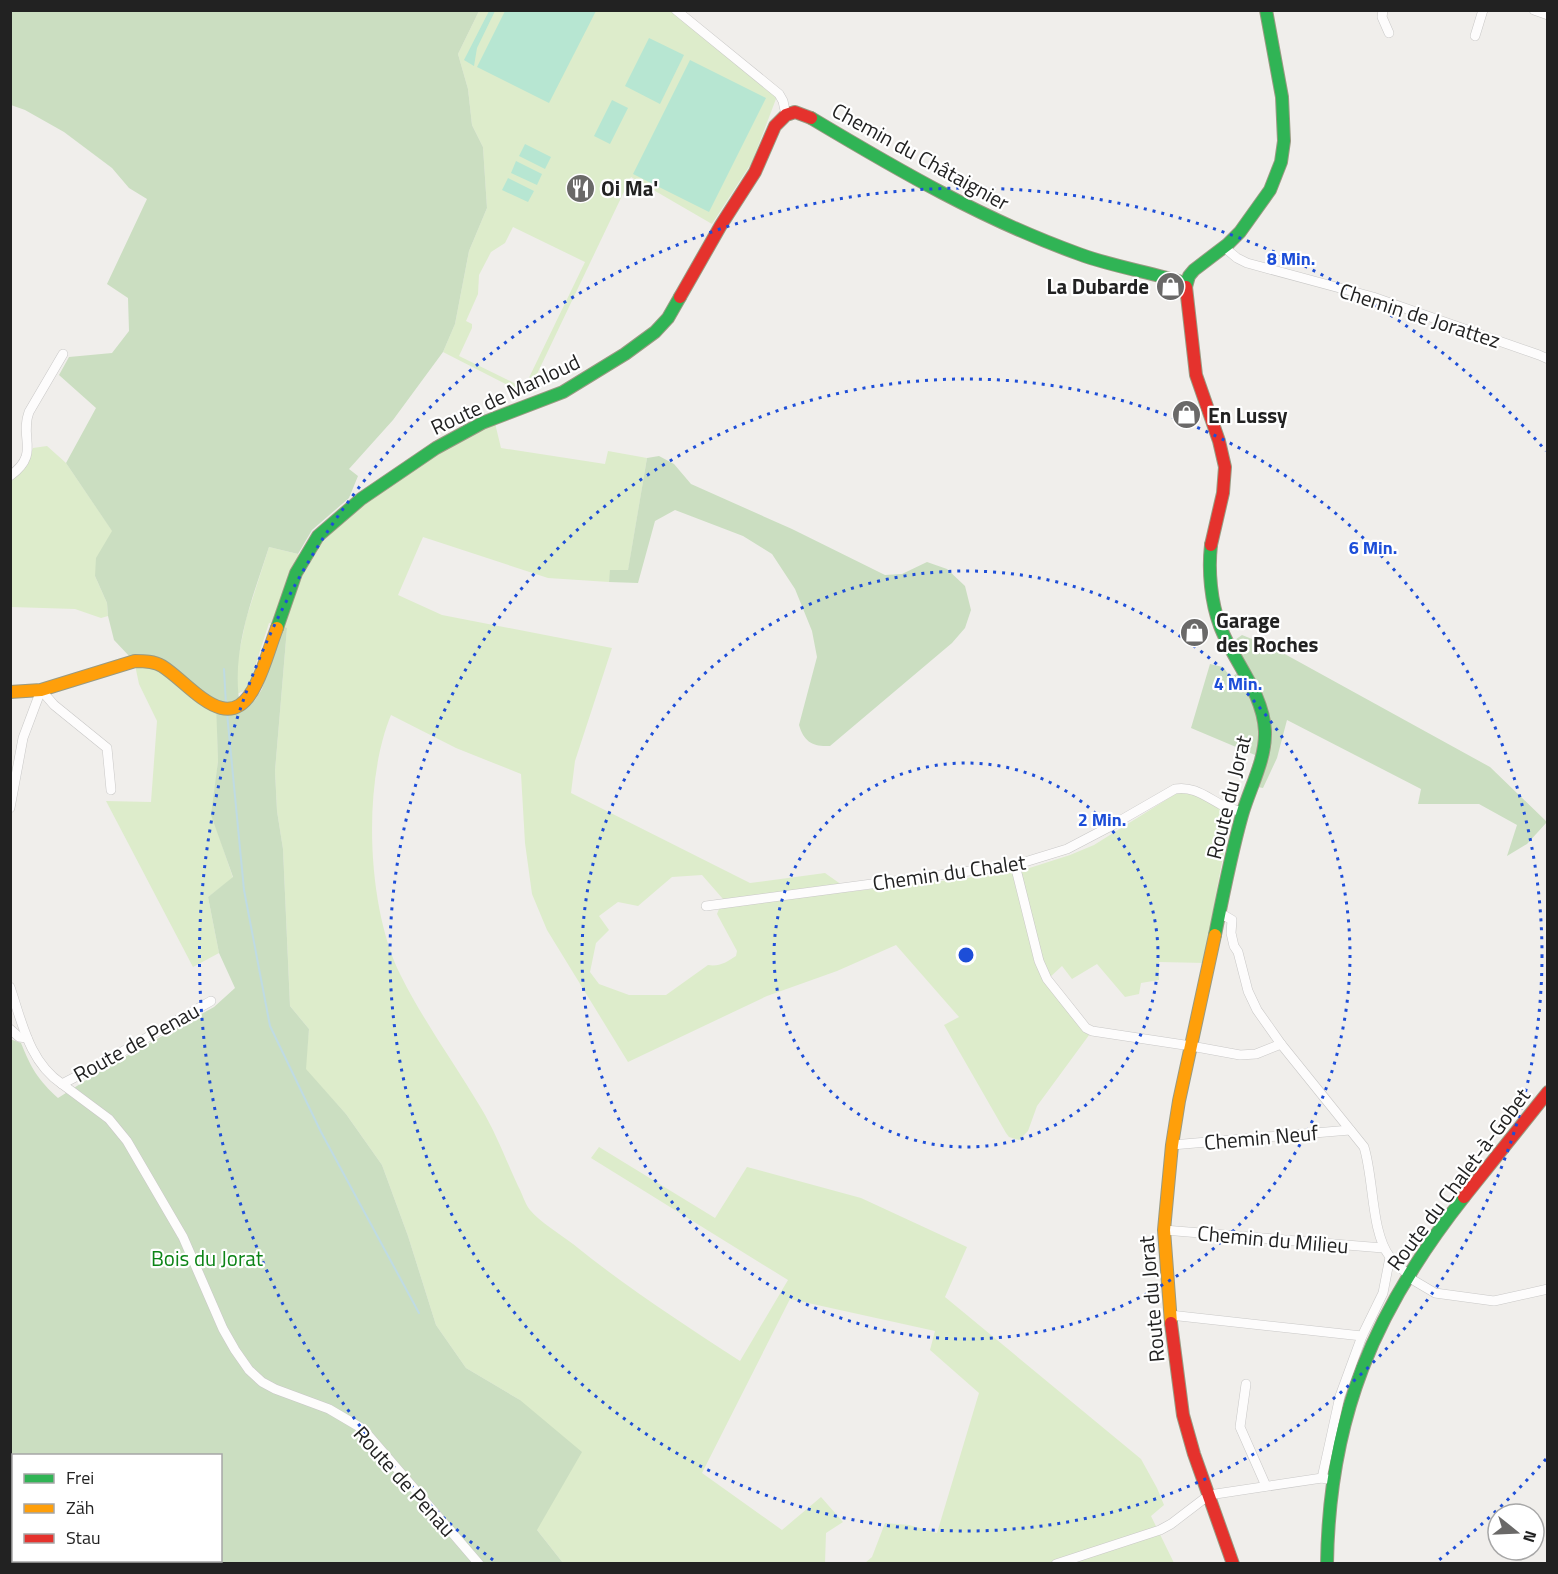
<svg xmlns="http://www.w3.org/2000/svg" width="1558" height="1574" font-family="'Titillium Web',sans-serif">
  <style>
    .grass { fill: #ddeccb; fill-rule: evenodd }
    .forest { fill: #cbdec1; fill-rule: evenodd }
    .pitch { fill: #b7e6d2 }
    .lines { fill: none; stroke-linecap: round; stroke-linejoin: round }
    .stream { stroke: #bfdbe3; stroke-width: 2 }
    .street-casing { stroke: #c9c8c7; stroke-width: 10 }
    .fast-casing { stroke: #999a82; stroke-width: 14 }
    .slow-casing { stroke: #999a82; stroke-width: 14 }
    .jam-casing { stroke: #999a82; stroke-width: 14 }
    .street { stroke: #fdfcfc; stroke-width: 9 }
    .fast { stroke: #30b455; stroke-width: 12 }
    .slow { stroke: #ff9f0a; stroke-width: 12 }
    .jam { stroke: #e5322d; stroke-width: 12 }
    .ring { fill: none; stroke: #1d4ed8; stroke-width: 3; stroke-dasharray: 3 6 }
    .labels { text-anchor: middle; dominant-baseline: central; stroke-width: 4.5; stroke-linejoin: round; paint-order: stroke }
    .street-label { font-size: 21px; fill: #222; stroke: #fff }
    .poi-label { font-size: 21px; font-weight: bold; fill: #222; stroke: #fff; text-anchor: start }
    .park-label { font-size: 21px; fill: #0c8416; stroke: #fff }
    .centre { fill: #1d4ed8; stroke: #fff; stroke-width: 3 }
    .ring-label { font-size: 18px; text-anchor: middle; font-weight: bold; fill: #1d4ed8; stroke: #fff; stroke-width: 4.5; stroke-linejoin: round; paint-order: stroke }
  </style>
  <rect width="100%" height="100%" fill="#f0eeeb"/>
  <g class="grass">
    <path d="M 479,11 L 681,11 L 779,91 L 752,162 L 712,224 L 631,177 L 527,395 L 443,352 L 455,324 L 469,251 L 487,208 L 483,147 L 472,125 L 468,89 L 458,54 ZM 513,227 L 585,262 L 524,388 L 459,356 L 472,328 L 472,324 L 466,321 L 478,294 L 479,275 L 491,252 L 505,243 Z"/>
    <path d="M 494,419 L 501,448 L 605,464 L 608,451 L 647,458 L 628,571 L 611,570 L 609,582 L 548,578 L 423,537 L 398,595 L 442,615 L 612,648 L 575,761 L 571,793 L 750,883 L 825,873 L 842,885 L 847,892 L 1017,872 L 1070,855 L 1094,845 L 1177,793 L 1191,792 L 1231,815 L 1212,915 L 1206,963 L 1159,962 L 1159,980 L 1141,983 L 1139,994 L 1125,997 L 1097,964 L 1072,979 L 1062,966 L 1048,979 L 1092,1031 L 1037,1106 L 1028,1131 L 1019,1140 L 1009,1137 L 1006,1133 L 944,1025 L 959,1017 L 896,945 L 837,971 L 767,996 L 628,1062 L 547,930 L 532,894 L 525,843 L 521,774 L 456,748 L 391,715 C 362,785 367,909 401,976 C 424,1022 455,1064 481,1108 C 496,1133 506,1160 518,1186 C 522,1193 525,1204 530,1210 C 540,1222 560,1234 573,1244 C 626,1287 683,1324 740,1361 L 788,1280 L 591,1158 L 599,1147 L 715,1218 L 747,1167 L 861,1198 L 967,1247 L 945,1297 L 1141,1459 L 1157,1488 L 1164,1505 L 1151,1516 L 1174,1563 L 865,1563 L 872,1557 L 885,1523 L 909,1525 L 937,1533 L 979,1393 L 930,1350 L 935,1331 L 790,1299 L 702,1473 L 782,1530 L 821,1497 L 843,1522 L 826,1533 L 825,1563 L 563,1563 L 537,1530 L 520,1400 L 466,1368 L 436,1325 L 408,1236 L 382,1165 L 346,1114 L 305,1069 L 309,1029 L 290,1006 L 283,849 L 277,811 L 275,771 L 287,628 L 269,623 L 250,682 L 246,690 L 237,694 L 237,663 L 246,619 L 269,547 L 306,556 L 343,512 ZM 702,875 L 723,899 L 717,914 L 737,951 L 736,956 C 727,962 719,967 708,965 L 666,995 L 629,995 L 599,984 L 590,972 L 596,943 L 609,930 L 599,916 L 618,902 L 638,906 L 672,877 Z"/>
    <path d="M 47,446 L 66,463 L 113,532 L 95,576 L 107,603 L 108,616 L 101,618 L 75,609 L 11,607 L 11,482 L 26,465 L 33,448 Z"/>
    <path d="M 135,665 L 154,666 L 217,710 L 218,761 L 212,815 L 233,878 L 208,897 L 219,953 L 193,967 L 106,801 L 151,802 L 157,721 L 139,684 Z"/>
  </g>
  <g class="forest">
    <path d="M 11,11 L 479,11 L 458,54 L 468,89 L 472,125 L 483,147 L 487,208 L 469,251 L 455,324 L 443,352 L 393,420 L 349,469 L 358,476 L 349,498 L 312,530 L 298,554 L 269,547 C 252,600 229,654 241,711 L 255,700 L 262,689 L 282,626 L 287,628 L 275,771 L 277,811 L 283,849 L 290,1006 L 309,1029 L 306,1069 L 346,1114 L 382,1165 L 408,1236 L 436,1325 L 466,1368 L 520,1400 L 582,1452 L 537,1530 L 563,1563 L 11,1563 L 10,1039 L 21,1043 C 31,1068 38,1080 58,1098 L 107,1067 L 214,1007 L 235,988 L 219,953 L 208,897 L 233,877 L 211,815 L 218,761 L 216,702 L 187,683 L 130,657 L 114,640 L 108,616 L 107,603 L 95,576 L 96,558 L 112,531 L 66,463 L 96,408 L 59,375 L 69,357 L 112,353 L 129,331 L 128,298 L 107,284 L 147,199 L 129,188 L 112,168 L 64,132 L 25,110 L 11,105 ZM 14,1456 L 220,1456 L 220,1560 L 14,1560 Z"/>
    <path d="M 659,456 L 674,464 L 691,484 L 792,529 L 885,575 L 902,574 L 927,562 L 947,569 L 965,586 L 971,610 L 965,628 L 952,643 L 830,746 C 813,747 804,742 799,725 L 817,657 L 812,631 L 795,589 L 772,554 L 743,536 L 675,510 L 655,521 L 638,583 L 609,582 L 610,570 L 628,570 L 647,458 Z"/>
    <path d="M 1242,635 L 1272,647 L 1490,767 L 1547,822 L 1527,844 L 1507,856 L 1517,825 L 1479,804 L 1418,804 L 1421,789 L 1287,720 L 1277,758 L 1263,788 L 1247,785 L 1255,755 L 1191,728 L 1210,664 L 1223,667 L 1231,678 L 1243,668 L 1232,642 Z"/>
  </g>
  <g class="pitch">
    <path d="M 489,11 L 495,11 L 477,48 L 474,66 L 464,60 Z"/>
    <path d="M 505,11 L 596,11 L 549,103 L 477,67 Z"/>
    <path d="M 649,38 L 684,55 L 660,104 L 625,86 Z"/>
    <path d="M 690,60 L 766,98 L 709,212 L 633,174 Z"/>
    <path d="M 612,100 L 628,108 L 610,144 L 594,136 Z"/>
    <path d="M 525,144 L 551,157 L 545,169 L 519,156 Z"/>
    <path d="M 516,161 L 542,174 L 537,185 L 511,173 Z"/>
    <path d="M 508,178 L 534,191 L 528,202 L 502,190 Z"/>
  </g>
  <g class="lines">
    <g class="stream">
      <path d="M 224,669 L 226,705"/>
      <path d="M 227,713 L 244,890 L 270,1026 L 321,1132 L 419,1313"/>
    </g>
    <defs>
      <g id="street">
        <path d="M 676,10 L 779,94 L 783,101 L 786,115"/>
        <path d="M 1383,10 L 1382,17 L 1389,33"/>
        <path d="M 1534,10 L 1548,15"/>
        <path d="M 1475,36 L 1483,10"/>
        <path d="M 1225,248 L 1237,258 L 1247,263 L 1373,297 L 1539,355 L 1548,359"/>
        <path d="M 10,476 C 41,453 19,439 29,412 L 63,354"/>
        <path d="M 41,690 L 54,705 L 107,748 L 111,790"/>
        <path d="M 10,808 L 23,738 L 41,690"/>
        <path d="M 1015,865 L 1039,961 L 1047,979 L 1086,1028 L 1092,1031 L 1191,1046 L 1240,1055 L 1256,1054 L 1281,1044"/>
        <path d="M 706,906 L 1015,865 L 1067,849 L 1109,827 L 1175,789 C 1193,786 1205,796 1220,804 C 1227,808 1235,810 1243,812"/>
        <path d="M 1220,913 L 1232,920 L 1231,933 L 1234,946 L 1238,952 L 1248,991 L 1257,1010 L 1281,1044 L 1364,1147 C 1374,1179 1371,1233 1390,1257 L 1383,1293 L 1362,1336 L 1340,1396 L 1322,1478"/>
        <path d="M 10,987 C 22,1022 29,1062 62,1084 L 106,1061 L 211,1001"/>
        <path d="M 10,1029 L 19,1037 L 27,1038"/>
        <path d="M 62,1084 L 109,1119 L 127,1141 L 183,1237 L 223,1329 L 235,1350 L 249,1370 L 262,1382 L 275,1389 L 329,1409 L 363,1429 L 479,1564"/>
        <path d="M 1172,1145 L 1350,1130"/>
        <path d="M 1164,1230 L 1383,1248"/>
        <path d="M 1390,1257 L 1413,1280 L 1435,1293 L 1494,1301 L 1548,1289"/>
        <path d="M 1170,1315 L 1362,1336"/>
        <path d="M 1246,1384 L 1240,1427 L 1266,1486"/>
        <path d="M 1056,1564 L 1160,1530 L 1171,1524 L 1209,1495 L 1322,1478 L 1327,1479"/>
      </g>
      <g id="fast">
        <path d="M 811,118 C 898,170 984,220 1079,254 C 1114,267 1150,272 1185,283"/>
        <path d="M 1186,287 L 1189,276 L 1194,270 L 1228,244 L 1240,232 L 1270,190 L 1281,162 L 1284,141 L 1282,97 L 1266,10"/>
        <path d="M 1211,545 C 1208,571 1211,602 1220,626 C 1233,661 1263,692 1265,731 C 1266,760 1250,787 1242,815 C 1231,854 1223,895 1215,935"/>
        <path d="M 277,628 L 296,573 L 318,536 L 361,499 L 436,448 L 482,423 L 563,392 L 625,354 L 655,332 L 668,318 L 680,297"/>
        <path d="M 1327,1564 C 1329,1417 1374,1311 1464,1197"/>
      </g>
      <g id="slow">
        <path d="M 10,692 L 41,690 L 135,661 C 144,661 154,661 162,666 C 191,684 229,741 256,684 C 265,666 270,646 277,628"/>
        <path d="M 1171,1323 L 1164,1230 L 1172,1145 L 1179,1101 L 1215,935"/>
      </g>
      <g id="jam">
        <path d="M 1186,287 L 1196,375 L 1219,441 L 1225,467 L 1223,493 L 1211,545"/>
        <path d="M 680,297 L 721,225 L 755,172 L 775,126 L 786,115 L 795,112 L 811,118"/>
        <path d="M 1464,1197 L 1548,1092"/>
        <path d="M 1171,1323 L 1183,1415 L 1194,1454 L 1233,1564"/>
      </g>
    </defs>
    <use href="#street" class="street-casing"/>
    <use href="#fast" class="fast-casing"/>
    <use href="#slow" class="slow-casing"/>
    <use href="#jam" class="jam-casing"/>
    <use href="#street" class="street"/>
    <use href="#fast" class="fast"/>
    <use href="#slow" class="slow"/>
    <use href="#jam" class="jam"/>
  </g>
  <g class="ring">
    <circle cx="966" cy="955" r="192"/>
    <circle cx="966" cy="955" r="384"/>
    <circle cx="966" cy="955" r="576"/>
    <path d="M1546 1459A768 768 0 0 1 1439 1560M493 1560A768 768 0 1 1 1546 451"/>
  </g>
  <defs>
    <symbol id="restaurant-disc" viewBox="-11 -11 22 22"><circle r="9.5" fill="#6a6968" stroke="#fff"/><path d="M-5-6h1v4h1v-4h1v4h1v-4h1v5L-1.5 .5V6h-2V.5L-5-1ZM5-6V6H3V1.5H1.5Q1.5-4 5-6Z" fill="#fff"/></symbol>
    <symbol id="shop-disc" viewBox="-11 -11 22 22"><circle r="9.5" fill="#6a6968" stroke="#fff"/><path d="M-5-2.5h2.3a2.7 3.5 0 0 1 5.4 0H5L5.5 6h-11ZM-1.5-2.5h3a1.5 2.3 0 0 0-3 0Z" fill="#fff"/></symbol>
  </defs>
  <g fill-rule="evenodd">
    <use href="#restaurant-disc" x="564" y="172" width="33" height="33"/>
    <use href="#shop-disc" x="1154" y="270" width="33" height="33"/>
    <use href="#shop-disc" x="1170" y="398" width="33" height="33"/>
    <use href="#shop-disc" x="1178" y="616" width="33" height="33"/>
  </g>
  <g class="labels">
    <g class="street-label">
      <text transform="translate(921 156) rotate(29)">Chemin du Châtaignier</text>
      <text transform="translate(1420 315) rotate(18)">Chemin de Jorattez</text>
      <text transform="translate(505 394) rotate(-25)">Route de Manloud</text>
      <text transform="translate(1228 797) rotate(-76)">Route du Jorat</text>
      <text transform="translate(949 872) rotate(-8)">Chemin du Chalet</text>
      <text transform="translate(136 1042) rotate(-29)">Route de Penau</text>
      <text transform="translate(1261 1137) rotate(-5)">Chemin Neuf</text>
      <text transform="translate(1458 1179) rotate(-53)">Route du Chalet-à-Gobet</text>
      <text transform="translate(1273 1239) rotate(5)">Chemin du Milieu</text>
      <text transform="translate(1151 1299) rotate(-95)">Route du Jorat</text>
      <text transform="translate(405 1481) rotate(48)">Route de Penau</text>
    </g>
    <g class="poi-label">
      <text x="601" y="188">Oi Ma'</text>
      <text x="1149" y="286" text-anchor="end">La Dubarde</text>
      <text x="1208" y="415">En Lussy</text>
      <text x="1216" y="620">Garage<tspan x="1216" dy="24">des Roches</tspan></text>
    </g>
    <g class="park-label">
      <text x="207" y="1258">Bois du Jorat</text>
    </g>
  </g>
  <circle cx="966" cy="955" r="9" class="centre"/>
  <g class="ring-label">
    <text x="1291" y="265">8 Min.</text>
    <text x="1373" y="554">6 Min.</text>
    <text x="1238" y="690">4 Min.</text>
    <text x="1102" y="826">2 Min.</text>
  </g>
  <rect width="1558" height="1574" fill="none" stroke="#222222" stroke-width="24"/>
  <rect x="12" y="1454" width="210" height="108" fill="#ffffff" stroke="#a7a7a7" stroke-width="1.5"/>
  <rect x="24" y="1474" width="30" height="9" fill="#30b455" stroke="#a7a7a7" stroke-width="1.5"/>
  <text x="66" y="1484" font-size="18" fill="#222222">Frei</text>
  <rect x="24" y="1504" width="30" height="9" fill="#ff9f0a" stroke="#a7a7a7" stroke-width="1.5"/>
  <text x="66" y="1514" font-size="18" fill="#222222">Zäh</text>
  <rect x="24" y="1534" width="30" height="9" fill="#e5322d" stroke="#a7a7a7" stroke-width="1.5"/>
  <text x="66" y="1544" font-size="18" fill="#222222">Stau</text>
  <g transform="translate(1516 1532) rotate(108)"><circle r="28" fill="#ffffff" stroke="#a7a7a7" stroke-width="1.5"/>
  <path d="M0-4.5L10 22L0 15L-10 22Z" fill="#6a6968"/>
  <text y="-9" font-size="16" font-weight="bold" text-anchor="middle" fill="#222222">N</text>
  </g>
</svg>
